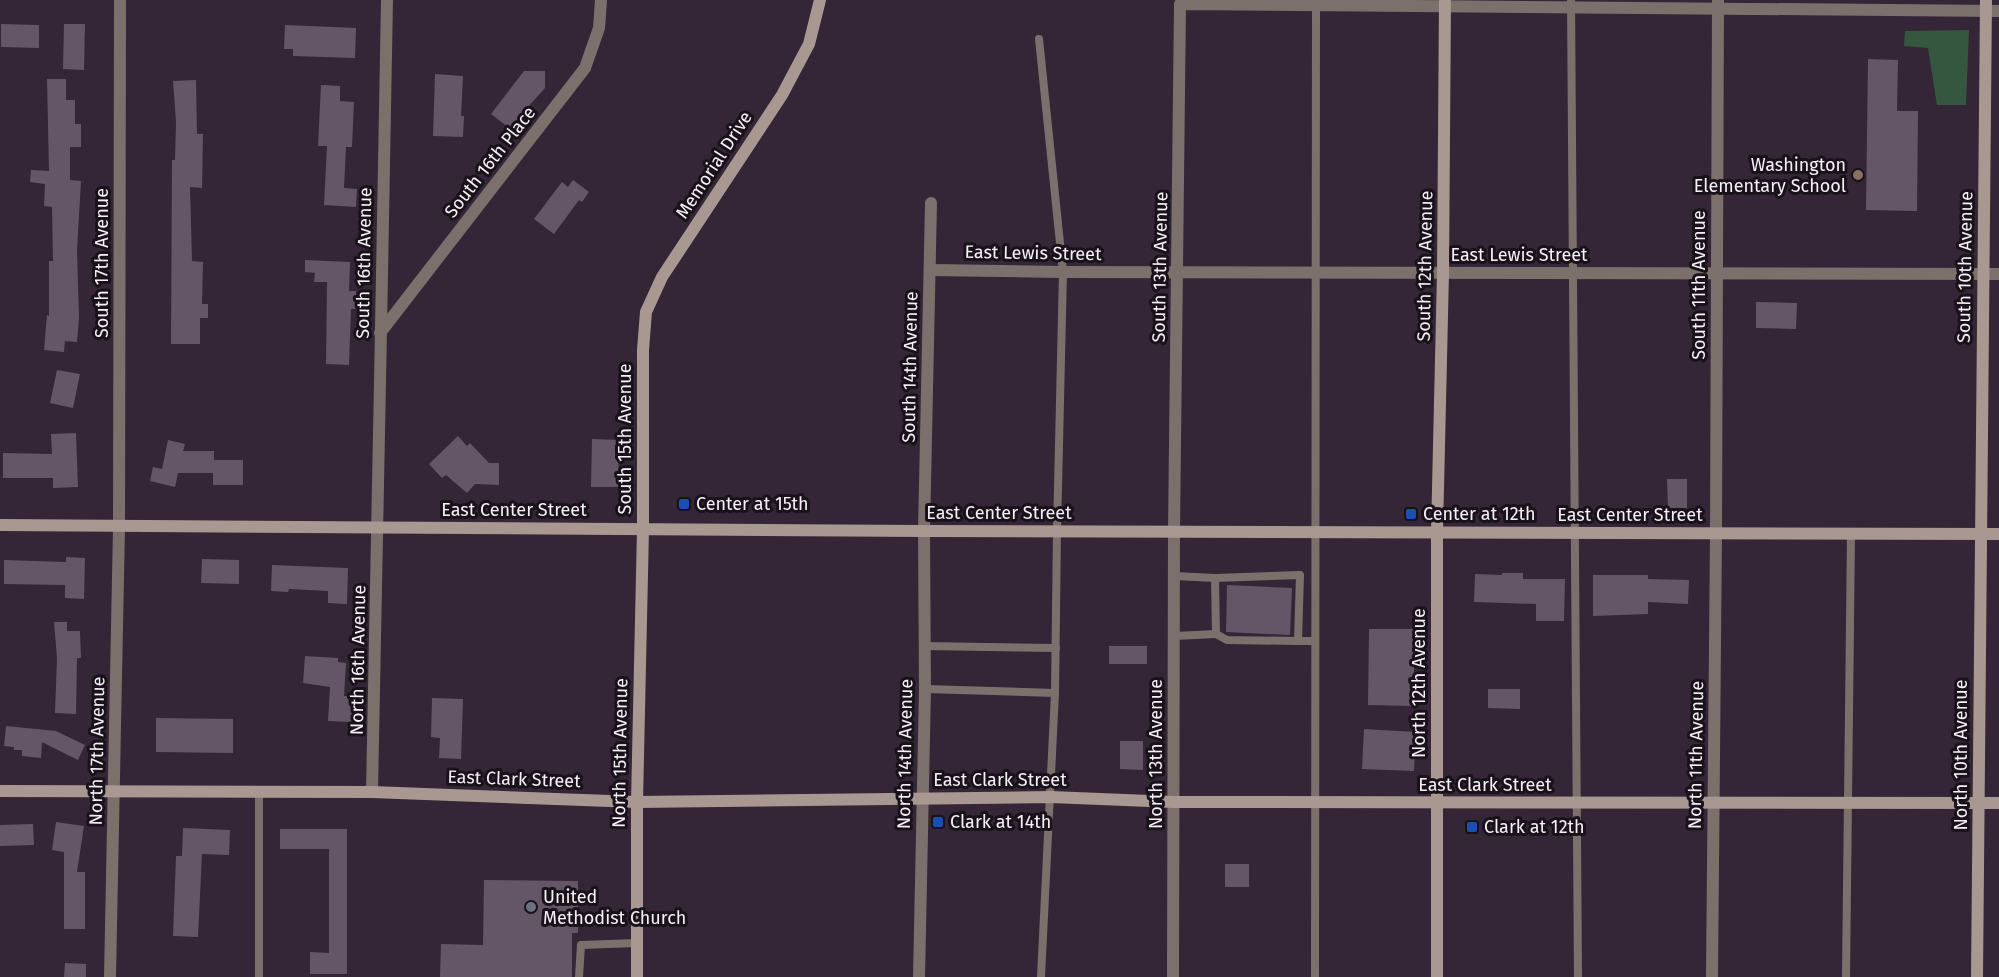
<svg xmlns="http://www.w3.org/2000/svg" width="1999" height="977" font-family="'Fira Sans',sans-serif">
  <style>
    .green { fill: #35573f }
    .building { fill: #655667 }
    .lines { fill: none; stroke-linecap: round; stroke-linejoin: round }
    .lane { stroke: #7c706d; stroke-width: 8 }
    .street { stroke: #7c706d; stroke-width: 12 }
    .secondary { stroke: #a99791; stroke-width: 12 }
    .education-dot { fill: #8d6e63; stroke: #181219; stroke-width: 2 }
    .transit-dot { fill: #1a4fb4; stroke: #181219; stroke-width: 2 }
    .worship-dot { fill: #6b7280; stroke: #181219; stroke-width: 2 }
    .labels { text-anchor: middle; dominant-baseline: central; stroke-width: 6; stroke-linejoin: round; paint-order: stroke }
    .street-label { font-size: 18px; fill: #f9effa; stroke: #181219 }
    .poi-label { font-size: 18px; fill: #f9effa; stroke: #181219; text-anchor: start }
  </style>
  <rect width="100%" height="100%" fill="#342636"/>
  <path class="green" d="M 1969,30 L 1966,105 L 1937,105 L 1928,48 L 1904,46 L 1905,31 Z"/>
  <g class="building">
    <path d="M 1,24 L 39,25 L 39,48 L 1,47 Z"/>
    <path d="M 64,24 L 85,24 L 84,70 L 63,69 Z"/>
    <path d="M 285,25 L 356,28 L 355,58 L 293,56 L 293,49 L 284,49 Z"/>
    <path d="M 1868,59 L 1898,60 L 1897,111 L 1918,111 L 1917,211 L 1866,210 Z"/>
    <path d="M 524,71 L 545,71 L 545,88 L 528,107 L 527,116 L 514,132 L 491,114 Z"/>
    <path d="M 435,74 L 463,76 L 461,116 L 464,116 L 463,137 L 433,136 Z"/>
    <path d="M 47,79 L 66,79 L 66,100 L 75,100 L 75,124 L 81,124 L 81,147 L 70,147 L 70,180 L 81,181 L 77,250 L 79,318 L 77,342 L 65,341 L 64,352 L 44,350 L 47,315 L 49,316 L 49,261 L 53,261 L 52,207 L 44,206 L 45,184 L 30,182 L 31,170 L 49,171 Z"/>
    <path d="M 196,80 L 197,134 L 203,134 L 202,188 L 190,187 L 192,261 L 203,262 L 202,304 L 208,304 L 208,318 L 200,318 L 200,344 L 171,344 L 172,160 L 175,160 L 176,122 L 173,81 Z"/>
    <path d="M 321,85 L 340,86 L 340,101 L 354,102 L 352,147 L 346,147 L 344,188 L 357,189 L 356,207 L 324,205 L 327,146 L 318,146 Z"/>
    <path d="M 573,180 L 589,192 L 582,202 L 579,200 L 554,234 L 534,219 L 562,182 L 568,187 Z"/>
    <path d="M 305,260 L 350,262 L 349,291 L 356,291 L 356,309 L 351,309 L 349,365 L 326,364 L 327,282 L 314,282 L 315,273 L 305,272 Z"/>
    <path d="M 1756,302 L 1797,303 L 1796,329 L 1756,328 Z"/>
    <path d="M 57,370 L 80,374 L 73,408 L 50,403 Z"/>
    <path d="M 76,433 L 78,487 L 53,488 L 53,478 L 3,478 L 3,453 L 52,454 L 51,434 Z"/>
    <path d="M 458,436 L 467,446 L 470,443 L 489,463 L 499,463 L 499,485 L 475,484 L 467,493 L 446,475 L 442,478 L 429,464 Z"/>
    <path d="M 592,439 L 619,440 L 618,487 L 591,487 Z"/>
    <path d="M 168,440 L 185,444 L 183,451 L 214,451 L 214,460 L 243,460 L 243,485 L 213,485 L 213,473 L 178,473 L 175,487 L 150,481 L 153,467 L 162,469 Z"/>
    <path d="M 1667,479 L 1687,479 L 1687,508 L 1668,508 Z"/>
    <path d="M 66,557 L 85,558 L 84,599 L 65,598 L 65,585 L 4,584 L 4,560 L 66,562 Z"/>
    <path d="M 202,559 L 239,560 L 239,584 L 201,583 Z"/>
    <path d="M 272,565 L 348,568 L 347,604 L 328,603 L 328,591 L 289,589 L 288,592 L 271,591 Z"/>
    <path d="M 1502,573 L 1523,573 L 1523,579 L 1565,579 L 1564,621 L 1536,621 L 1536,604 L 1474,602 L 1475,574 L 1502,575 Z"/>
    <path d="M 1593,575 L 1648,575 L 1648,579 L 1689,580 L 1688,604 L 1648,602 L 1648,614 L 1593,616 Z"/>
    <path d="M 1227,585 L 1292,588 L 1290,635 L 1226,632 Z"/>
    <path d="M 54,622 L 67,622 L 67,631 L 80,631 L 81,658 L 77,658 L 76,714 L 55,713 L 57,658 Z"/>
    <path d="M 1369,629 L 1414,629 L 1414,706 L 1368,705 Z"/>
    <rect x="1109" y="646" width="38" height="18"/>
    <path d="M 305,656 L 338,658 L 338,662 L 346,663 L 344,696 L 353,696 L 352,722 L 328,721 L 330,687 L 303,683 Z"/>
    <path d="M 1488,689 L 1520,689 L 1520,709 L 1488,708 Z"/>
    <path d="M 432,698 L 463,699 L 461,759 L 439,758 L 440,738 L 431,737 Z"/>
    <path d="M 156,718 L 233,719 L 233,753 L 156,752 Z"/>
    <path d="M 6,726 L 56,731 L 85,745 L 78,760 L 42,742 L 41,758 L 22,756 L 22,750 L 14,750 L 14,747 L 4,746 Z"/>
    <path d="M 1364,729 L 1416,732 L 1414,771 L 1362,769 Z"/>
    <path d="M 1120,741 L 1143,741 L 1143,770 L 1120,769 Z"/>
    <path d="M 56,822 L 84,826 L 77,872 L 85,872 L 85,929 L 64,929 L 64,852 L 52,850 Z"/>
    <path d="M 33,824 L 34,845 L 0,846 L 0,825 Z"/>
    <path d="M 183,828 L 230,830 L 229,855 L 202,854 L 198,937 L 173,936 L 176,856 L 182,856 Z"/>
    <path d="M 280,829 L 347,829 L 347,974 L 310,974 L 310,952 L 329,953 L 329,849 L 280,849 Z"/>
    <rect x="1225" y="864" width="24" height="23"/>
    <path d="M 484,880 L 578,881 L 578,933 L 572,933 L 572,977 L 440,977 L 441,944 L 483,945 Z"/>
    <path d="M 65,963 L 86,964 L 86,977 L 64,977 Z"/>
  </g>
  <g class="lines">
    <g class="lane">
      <path d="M 1571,0 L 1578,977"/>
      <path d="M 1039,39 L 1063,272 L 1057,531 L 1055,693 L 1041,977"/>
      <path d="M 1174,576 L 1215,578"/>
      <path d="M 1216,634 L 1227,640 L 1298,641"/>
      <path d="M 1174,636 L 1216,634 L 1215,578 L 1300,575 L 1298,641 L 1315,641"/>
      <path d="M 925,646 L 1056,648"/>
      <path d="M 925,689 L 1055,693"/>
      <path d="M 259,792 L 259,977"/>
      <path d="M 579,977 L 581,945 L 637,943"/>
      <path d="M 1315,977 L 1316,1"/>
      <path d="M 1846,977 L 1851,534"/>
    </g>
    <g class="street">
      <path d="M 930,270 L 1063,272 L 1999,274"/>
      <path d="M 380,333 L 585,68 L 599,28 L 601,0"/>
      <path d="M 372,792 C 379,528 381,264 387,0"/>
      <path d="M 110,977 L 119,527 L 120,0"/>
      <path d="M 919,977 L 925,689 L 924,531 L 931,203"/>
      <path d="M 1173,977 L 1174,531 L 1180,4 L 1999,11"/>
      <path d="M 1712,977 L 1716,533 L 1718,0"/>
    </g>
    <g class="secondary">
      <path d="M 0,525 L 924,531 L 1999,534"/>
      <path d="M 0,791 L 372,792 L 637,802 L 1051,797 L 1174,802 L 1999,803"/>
      <path d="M 637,977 L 637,802 L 643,529 L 643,350 L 646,312 L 662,277 L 782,95 L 809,44 L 820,0"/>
      <path d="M 1437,977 L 1437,532 L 1443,273 L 1445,0"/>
      <path d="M 1977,977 L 1986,0"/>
    </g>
  </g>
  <circle class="education-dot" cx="1858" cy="175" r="6"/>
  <g class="transit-dot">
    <rect x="678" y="498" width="12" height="12" rx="3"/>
    <rect x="1405" y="508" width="12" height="12" rx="3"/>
    <rect x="932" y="816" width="12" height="12" rx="3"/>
    <rect x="1466" y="821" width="12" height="12" rx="3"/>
  </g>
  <circle class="worship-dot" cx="531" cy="907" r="6"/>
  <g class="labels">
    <g class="street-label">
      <text transform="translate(490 162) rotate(-52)">South 16th Place</text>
      <text transform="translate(714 165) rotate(-57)">Memorial Drive</text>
      <text transform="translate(1033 253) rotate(1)">East Lewis Street</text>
      <text x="1519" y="255">East Lewis Street</text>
      <text transform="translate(102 263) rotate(-90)">South 17th Avenue</text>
      <text transform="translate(364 263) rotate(-89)">South 16th Avenue</text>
      <text transform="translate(1425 266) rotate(-89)">South 12th Avenue</text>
      <text transform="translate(1160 267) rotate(-89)">South 13th Avenue</text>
      <text transform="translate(1965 267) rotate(-89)">South 10th Avenue</text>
      <text transform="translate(1699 285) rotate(-90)">South 11th Avenue</text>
      <text transform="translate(910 367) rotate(-89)">South 14th Avenue</text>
      <text transform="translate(625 439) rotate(-90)">South 15th Avenue</text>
      <text x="514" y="510">East Center Street</text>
      <text x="999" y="513">East Center Street</text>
      <text x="1630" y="515">East Center Street</text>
      <text transform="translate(358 660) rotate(-89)">North 16th Avenue</text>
      <text transform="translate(1419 683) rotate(-90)">North 12th Avenue</text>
      <text transform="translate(97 751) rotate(-89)">North 17th Avenue</text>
      <text transform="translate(620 753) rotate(-89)">North 15th Avenue</text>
      <text transform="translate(905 754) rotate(-89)">North 14th Avenue</text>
      <text transform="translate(1156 754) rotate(-90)">North 13th Avenue</text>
      <text transform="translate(1696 755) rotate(-89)">North 11th Avenue</text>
      <text transform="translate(1961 755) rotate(-90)">North 10th Avenue</text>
      <text transform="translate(514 779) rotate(2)">East Clark Street</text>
      <text x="1000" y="780">East Clark Street</text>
      <text x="1485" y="785">East Clark Street</text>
    </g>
    <g class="poi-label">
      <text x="1846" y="165" text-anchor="end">Washington<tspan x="1846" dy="21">Elementary School</tspan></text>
      <text x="696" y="504">Center at 15th</text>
      <text x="1423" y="514">Center at 12th</text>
      <text x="950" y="822">Clark at 14th</text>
      <text x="1484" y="827">Clark at 12th</text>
      <text x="543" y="897">United<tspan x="543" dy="21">Methodist Church</tspan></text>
    </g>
  </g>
</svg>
